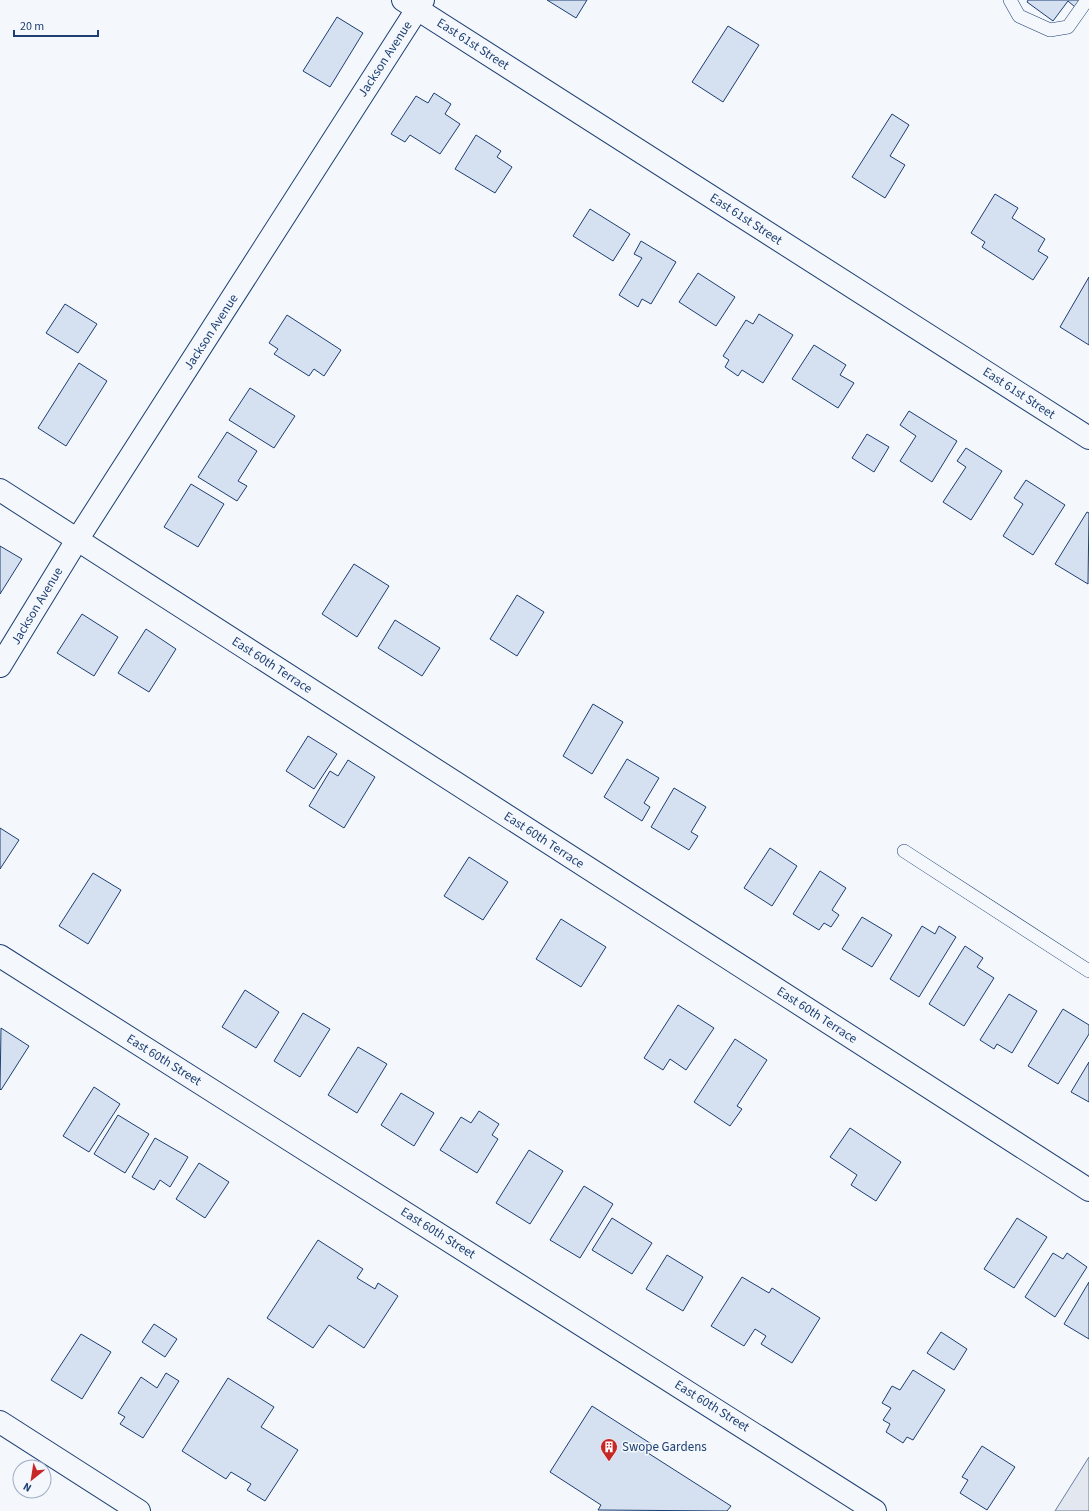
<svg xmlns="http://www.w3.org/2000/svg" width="1089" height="1511" font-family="'Source Sans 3',sans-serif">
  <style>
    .parking { fill: #e3e8f0; stroke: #687fa3 }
    .building { fill: #d5e0f0; stroke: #1d3f73 }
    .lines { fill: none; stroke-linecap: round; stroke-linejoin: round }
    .lane-casing { stroke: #1d3f73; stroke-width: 14 }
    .street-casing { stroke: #1d3f73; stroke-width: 24 }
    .lane { stroke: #f4f7fb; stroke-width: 13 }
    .street { stroke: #f4f7fb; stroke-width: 22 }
    .labels { text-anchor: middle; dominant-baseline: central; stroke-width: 3; stroke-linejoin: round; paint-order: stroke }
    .street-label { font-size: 13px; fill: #1d3f73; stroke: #f4f7fb }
    .poi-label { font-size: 13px; fill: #1d3f73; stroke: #f4f7fb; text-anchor: start }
  </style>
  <rect width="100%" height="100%" fill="#f4f7fb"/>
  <path class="parking" d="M 1089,1457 L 1089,1511 L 1055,1511 Z"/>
  <g class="building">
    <path d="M 547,0 L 587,0 L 576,18 Z"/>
    <path d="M 1028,0 L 1080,0 L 1075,7 L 1068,1 L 1053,21 L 1027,2 Z"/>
    <path d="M 337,17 L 363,33 L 330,87 L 303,71 Z"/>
    <path d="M 728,26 L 759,45 L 723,102 L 692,82 Z"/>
    <path d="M 434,93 L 451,104 L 445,114 L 460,124 L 440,154 L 410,135 L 405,142 L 391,134 L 416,96 L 428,103 Z"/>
    <path d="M 892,114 L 909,125 L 890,156 L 905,165 L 885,198 L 852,177 Z"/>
    <path d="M 476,135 L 501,151 L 497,157 L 512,167 L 495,193 L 455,169 Z"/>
    <path d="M 995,194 L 1018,208 L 1012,218 L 1045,239 L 1038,251 L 1048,257 L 1033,280 L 982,247 L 985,242 L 971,233 Z"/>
    <path d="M 590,209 L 630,234 L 613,261 L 573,236 Z"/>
    <path d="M 641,241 L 676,262 L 651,304 L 642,299 L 638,307 L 619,295 L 642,258 L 634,254 Z"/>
    <path d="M 698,273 L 735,297 L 716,326 L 679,302 Z"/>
    <path d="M 1089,277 L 1089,345 L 1060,327 Z"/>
    <path d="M 65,304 L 97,324 L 78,353 L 46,333 Z"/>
    <path d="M 759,314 L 793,335 L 763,383 L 742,370 L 738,376 L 725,367 L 729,360 L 723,356 L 746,320 L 753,324 Z"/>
    <path d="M 287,315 L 341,350 L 324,376 L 314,369 L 309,376 L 274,354 L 278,349 L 269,343 Z"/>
    <path d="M 814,345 L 846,365 L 840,375 L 854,383 L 838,408 L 792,379 Z"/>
    <path d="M 79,363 L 107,381 L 66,446 L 38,428 Z"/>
    <path d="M 250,388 L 295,416 L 274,448 L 229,420 Z"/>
    <path d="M 909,411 L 957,441 L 932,482 L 900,461 L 916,436 L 900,425 Z"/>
    <path d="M 227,432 L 257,451 L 238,481 L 247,486 L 237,501 L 198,477 Z"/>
    <path d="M 867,434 L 889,447 L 874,472 L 852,458 Z"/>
    <path d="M 966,448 L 1002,471 L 971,520 L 943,502 L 966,467 L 957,461 Z"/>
    <path d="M 1026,480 L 1065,505 L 1033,555 L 1003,536 L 1023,504 L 1014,498 Z"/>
    <path d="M 191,484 L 224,504 L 198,547 L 164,527 Z"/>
    <path d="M 1087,512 L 1089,513 L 1088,584 L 1055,564 Z"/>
    <path d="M 0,546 L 22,559 L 0,594 Z"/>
    <path d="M 354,564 L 389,586 L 357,637 L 322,614 Z"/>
    <path d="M 517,595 L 544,612 L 517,656 L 490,639 Z"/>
    <path d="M 82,614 L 118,637 L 94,676 L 57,653 Z"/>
    <path d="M 395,620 L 440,648 L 422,676 L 378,648 Z"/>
    <path d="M 146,629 L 176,649 L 149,692 L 118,673 Z"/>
    <path d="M 593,704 L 623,722 L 592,774 L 563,756 Z"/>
    <path d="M 308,736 L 337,754 L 314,789 L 286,771 Z"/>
    <path d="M 627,759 L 659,778 L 644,803 L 650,807 L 642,821 L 604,797 Z"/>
    <path d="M 348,760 L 375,777 L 344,828 L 309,806 L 330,771 L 338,776 Z"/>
    <path d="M 674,788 L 706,807 L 691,832 L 698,836 L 689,850 L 651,827 Z"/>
    <path d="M 0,828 L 19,840 L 0,869 Z"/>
    <path d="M 770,848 L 797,866 L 772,906 L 744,888 Z"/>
    <path d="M 469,857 L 508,882 L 483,920 L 444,896 Z"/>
    <path d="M 820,871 L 846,888 L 832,910 L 839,915 L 831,927 L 824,923 L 819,930 L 793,914 Z"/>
    <path d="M 93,873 L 121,890 L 88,944 L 59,926 Z"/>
    <path d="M 862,917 L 892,935 L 872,967 L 842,949 Z"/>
    <path d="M 561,919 L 606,947 L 581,987 L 536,959 Z"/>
    <path d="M 922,926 L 935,934 L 939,926 L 956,937 L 919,997 L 890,979 Z"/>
    <path d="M 965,946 L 983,958 L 977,967 L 994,978 L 964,1026 L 929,1004 Z"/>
    <path d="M 245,990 L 279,1012 L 256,1048 L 222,1027 Z"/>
    <path d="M 1009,994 L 1037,1011 L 1012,1053 L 997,1044 L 994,1049 L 980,1040 Z"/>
    <path d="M 678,1005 L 714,1028 L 686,1070 L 670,1059 L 663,1070 L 644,1058 Z"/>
    <path d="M 1063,1009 L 1089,1025 L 1089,1034 L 1058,1084 L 1028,1066 Z"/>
    <path d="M 303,1013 L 330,1029 L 300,1077 L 274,1061 Z"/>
    <path d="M 1,1028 L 29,1046 L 1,1090 L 0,1089 Z"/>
    <path d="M 735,1039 L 767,1060 L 737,1106 L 742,1109 L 730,1126 L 694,1102 Z"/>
    <path d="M 358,1047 L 387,1064 L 357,1113 L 328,1095 Z"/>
    <path d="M 1089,1062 L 1089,1102 L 1071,1092 Z"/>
    <path d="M 94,1087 L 120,1104 L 89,1152 L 63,1136 Z"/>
    <path d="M 401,1093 L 434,1113 L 414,1146 L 381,1125 Z"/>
    <path d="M 479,1111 L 499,1124 L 492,1135 L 498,1139 L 477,1173 L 440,1150 L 461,1117 L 471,1123 Z"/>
    <path d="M 118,1115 L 149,1134 L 125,1173 L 94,1154 Z"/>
    <path d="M 850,1128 L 901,1162 L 876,1201 L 851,1185 L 857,1175 L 830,1157 Z"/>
    <path d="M 155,1138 L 188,1157 L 170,1187 L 160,1180 L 154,1190 L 132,1177 Z"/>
    <path d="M 529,1150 L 563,1171 L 530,1224 L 496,1203 Z"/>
    <path d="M 199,1163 L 229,1182 L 205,1218 L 176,1199 Z"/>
    <path d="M 584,1186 L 613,1204 L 580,1258 L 550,1240 Z"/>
    <path d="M 612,1218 L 652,1243 L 632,1274 L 592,1250 Z"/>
    <path d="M 1017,1218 L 1047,1237 L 1014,1288 L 984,1269 Z"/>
    <path d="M 318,1240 L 363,1269 L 357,1278 L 375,1289 L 378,1283 L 398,1296 L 364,1348 L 329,1325 L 313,1348 L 267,1318 Z"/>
    <path d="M 1053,1253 L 1063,1259 L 1067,1253 L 1087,1267 L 1055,1317 L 1025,1297 Z"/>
    <path d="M 667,1255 L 703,1277 L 683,1311 L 646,1289 Z"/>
    <path d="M 742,1277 L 769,1293 L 772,1288 L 820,1318 L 792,1363 L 761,1344 L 766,1336 L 755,1329 L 744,1346 L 711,1326 Z"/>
    <path d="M 1089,1282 L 1089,1339 L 1064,1324 Z"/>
    <path d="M 154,1324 L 177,1339 L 165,1357 L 142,1342 Z"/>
    <path d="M 941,1332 L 967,1349 L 954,1370 L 927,1353 Z"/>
    <path d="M 81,1334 L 111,1352 L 82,1399 L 51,1380 Z"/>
    <path d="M 913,1370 L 945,1390 L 913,1440 L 907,1437 L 903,1443 L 886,1432 L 890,1424 L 883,1420 L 891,1408 L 882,1403 L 892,1386 L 900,1390 Z"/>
    <path d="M 166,1373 L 179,1381 L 143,1438 L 120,1424 L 125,1417 L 118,1413 L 141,1377 L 157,1388 Z"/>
    <path d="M 228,1378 L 274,1407 L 261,1427 L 298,1450 L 265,1501 L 247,1490 L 251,1484 L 231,1472 L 226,1479 L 182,1451 Z"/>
    <path d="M 592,1406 L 653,1445 L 648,1453 L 731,1506 L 727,1511 L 598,1510 L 601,1505 L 550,1472 Z"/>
    <path d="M 982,1446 L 1015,1467 L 987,1510 L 960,1493 L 968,1480 L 962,1477 Z"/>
  </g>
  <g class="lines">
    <defs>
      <g id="lane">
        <path d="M 1010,0 L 1019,16 L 1050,30 L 1068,27 L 1087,0"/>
        <path d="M 904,851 L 1089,971"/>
      </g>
      <g id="street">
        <path d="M 403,0 L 1089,438"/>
        <path d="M 0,490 L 1089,1190"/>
        <path d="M 0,666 L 77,540 L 423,0"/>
        <path d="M 0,956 L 875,1511"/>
        <path d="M 0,1422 L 139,1511"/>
      </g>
    </defs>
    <use href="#lane" class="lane-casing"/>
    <use href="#street" class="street-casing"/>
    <use href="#lane" class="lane"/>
    <use href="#street" class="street"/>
  </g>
  <defs>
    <symbol id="building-pin" viewBox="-11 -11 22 30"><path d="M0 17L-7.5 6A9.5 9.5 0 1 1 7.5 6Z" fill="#c62828" stroke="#f4f7fb"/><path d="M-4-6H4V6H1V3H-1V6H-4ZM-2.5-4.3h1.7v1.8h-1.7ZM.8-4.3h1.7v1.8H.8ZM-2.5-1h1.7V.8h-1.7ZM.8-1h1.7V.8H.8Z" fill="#fff"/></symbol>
  </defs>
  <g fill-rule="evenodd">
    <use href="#building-pin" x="599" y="1437" width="20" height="27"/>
  </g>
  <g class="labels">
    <g class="street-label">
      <text transform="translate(473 44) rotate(33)">East 61st Street</text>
      <text transform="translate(385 59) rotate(-57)">Jackson Avenue</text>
      <text transform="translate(746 219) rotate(33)">East 61st Street</text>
      <text transform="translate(211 332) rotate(-57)">Jackson Avenue</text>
      <text transform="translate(1019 393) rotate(33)">East 61st Street</text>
      <text transform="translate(37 606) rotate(-59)">Jackson Avenue</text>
      <text transform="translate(272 665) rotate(33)">East 60th Terrace</text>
      <text transform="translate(544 840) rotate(33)">East 60th Terrace</text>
      <text transform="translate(817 1015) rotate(33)">East 60th Terrace</text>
      <text transform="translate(164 1060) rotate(32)">East 60th Street</text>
      <text transform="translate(438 1233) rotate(32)">East 60th Street</text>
      <text transform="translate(712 1406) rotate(32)">East 60th Street</text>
    </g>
    <g class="poi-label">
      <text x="622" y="1447">Swope Gardens</text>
    </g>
  </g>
  <g transform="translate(32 1479) rotate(210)"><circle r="19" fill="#f4f7fb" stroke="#9eadc5"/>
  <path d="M0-3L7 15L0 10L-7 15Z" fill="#c62828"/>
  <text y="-6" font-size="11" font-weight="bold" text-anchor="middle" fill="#1d3f73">N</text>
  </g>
  <path d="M14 30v6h84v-6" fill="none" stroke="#1d3f73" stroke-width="2"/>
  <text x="20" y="30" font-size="12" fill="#1d3f73" stroke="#f4f7fb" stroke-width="3" paint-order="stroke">20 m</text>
</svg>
